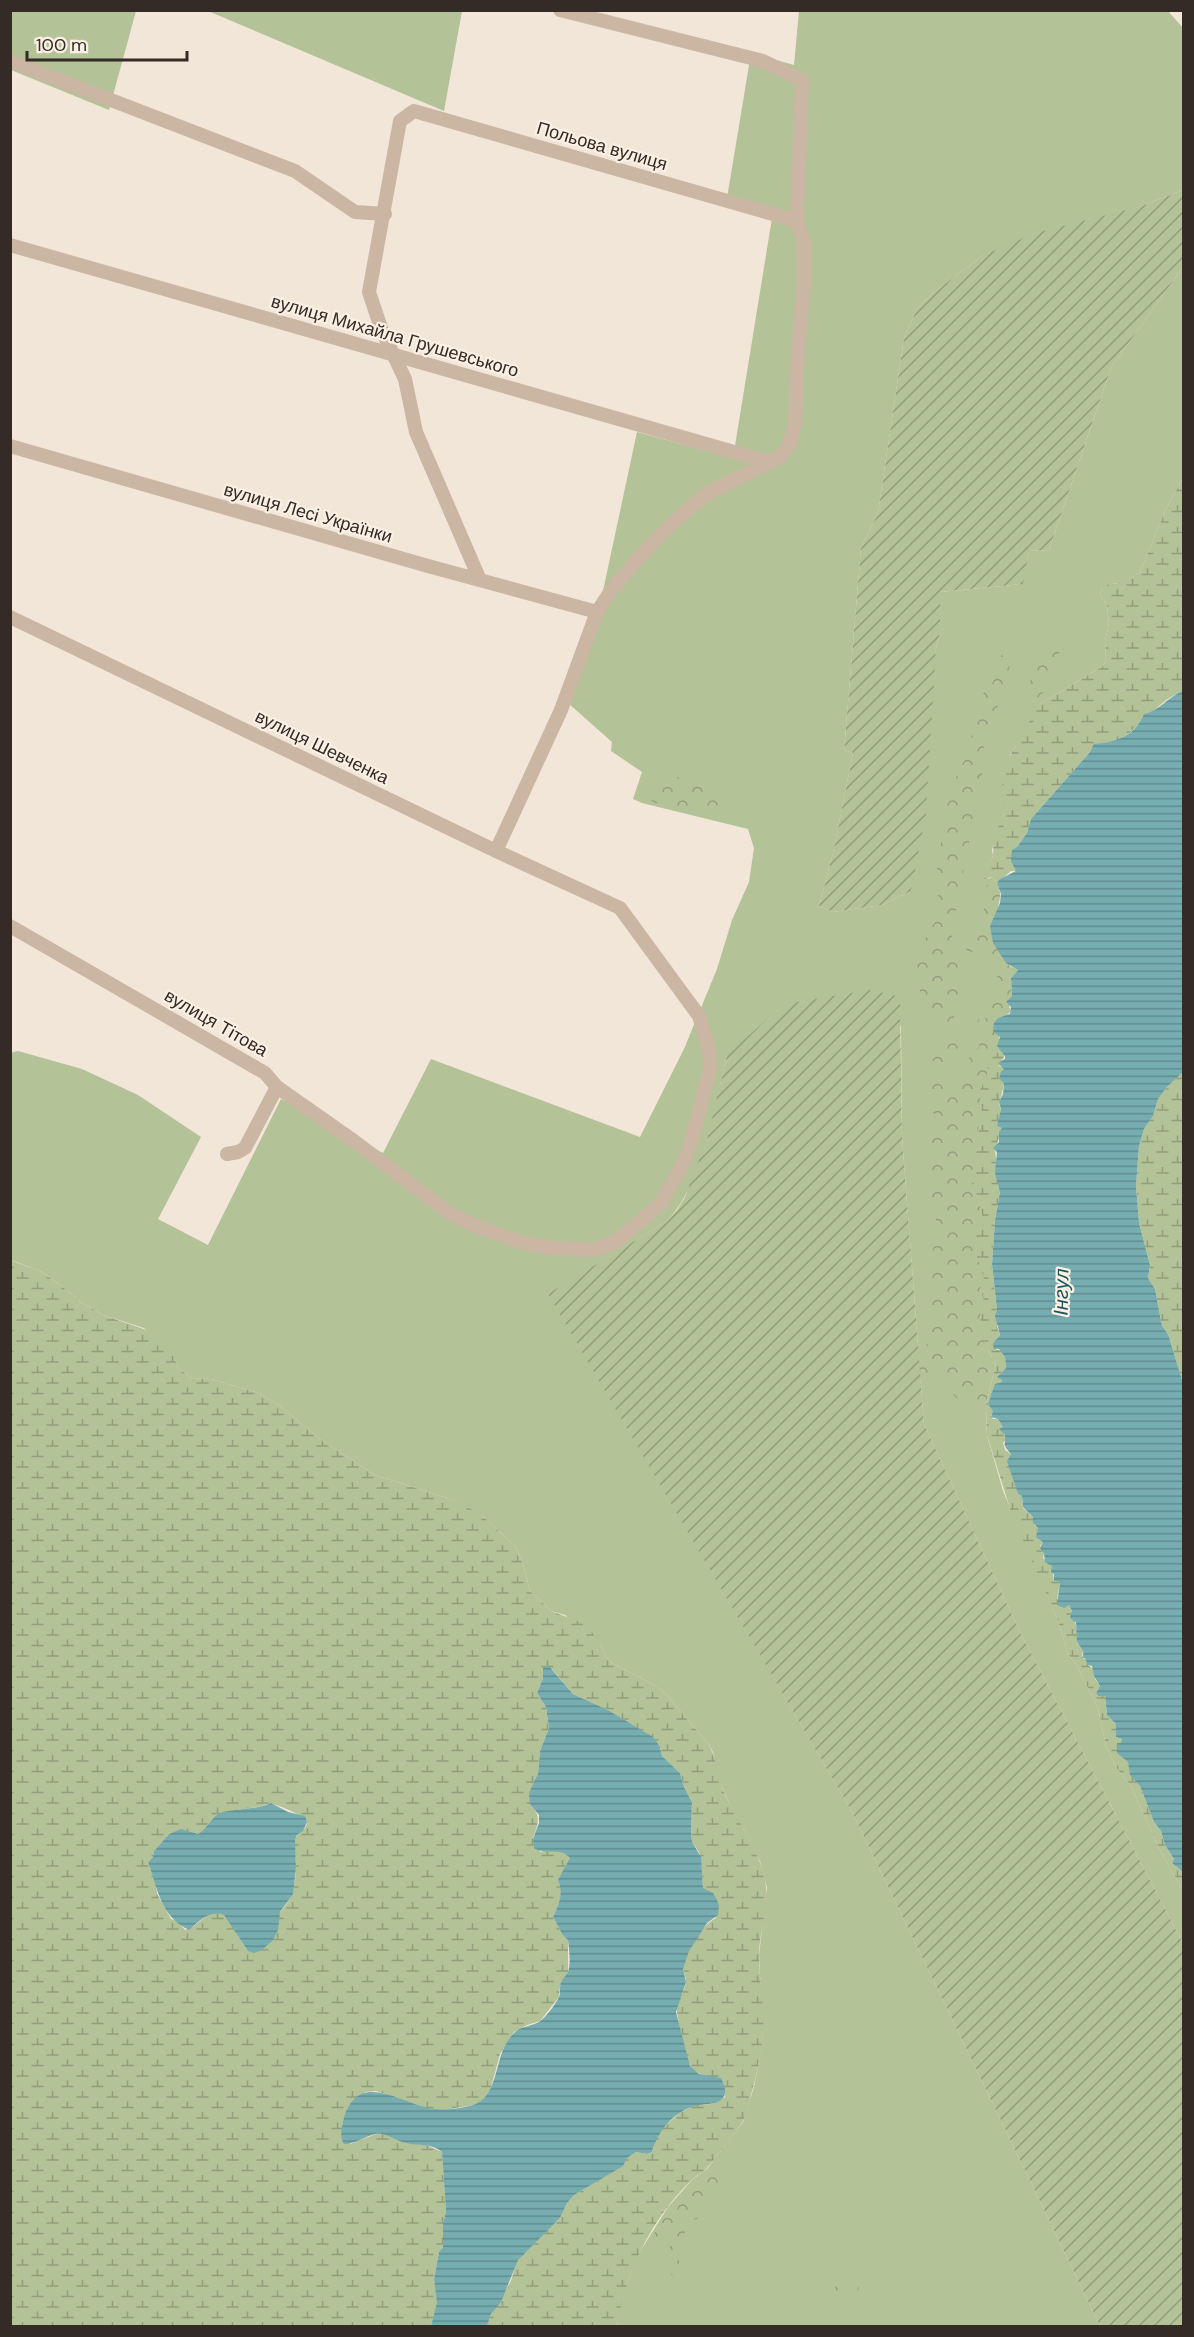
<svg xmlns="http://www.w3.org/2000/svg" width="1194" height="2337" font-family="'DM Sans',sans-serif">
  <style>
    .grass { fill: #b3c297 }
    .forest { fill: url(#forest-crowns) }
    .wetland { fill: url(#wetland-marsh); fill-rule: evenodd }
    .garden { fill: url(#garden-furrows) }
    .water { fill: url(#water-rules) }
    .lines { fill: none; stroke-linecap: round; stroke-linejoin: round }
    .minor { stroke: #cbb6a3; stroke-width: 14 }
    .labels { text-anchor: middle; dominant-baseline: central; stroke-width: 4.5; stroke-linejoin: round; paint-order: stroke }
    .street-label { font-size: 18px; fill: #352b26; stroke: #faf0e4 }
    .water-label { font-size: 20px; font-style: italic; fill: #1a5358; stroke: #faf0e4 }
  </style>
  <defs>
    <pattern id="forest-crowns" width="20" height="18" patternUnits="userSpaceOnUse" patternTransform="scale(1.5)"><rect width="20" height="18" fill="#b3c297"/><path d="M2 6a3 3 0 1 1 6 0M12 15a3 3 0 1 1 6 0" fill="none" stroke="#929e7b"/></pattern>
    <pattern id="wetland-marsh" width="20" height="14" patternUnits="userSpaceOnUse" patternTransform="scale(1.5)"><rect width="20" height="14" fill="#b3c297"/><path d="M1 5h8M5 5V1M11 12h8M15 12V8" fill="none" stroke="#929e7b"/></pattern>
    <pattern id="garden-furrows" width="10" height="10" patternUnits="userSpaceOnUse" patternTransform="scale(1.5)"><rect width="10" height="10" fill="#b3c297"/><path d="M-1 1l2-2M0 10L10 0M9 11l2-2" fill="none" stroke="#929e7b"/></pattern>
    <pattern id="water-rules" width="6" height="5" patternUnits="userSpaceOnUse" patternTransform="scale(1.5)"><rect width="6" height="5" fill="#76adb0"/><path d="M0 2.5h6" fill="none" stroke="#628d8f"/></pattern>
  </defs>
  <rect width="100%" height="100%" fill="#f2e6d8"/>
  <g class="grass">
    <path d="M 1167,10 L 1183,28 L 1183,190 L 1139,207 L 982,256 L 933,293 L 917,309 L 904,338 L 878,513 L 861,548 L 844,750 L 853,753 L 833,853 L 819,906 L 833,912 L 882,905 L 911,891 L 936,648 L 940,633 L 940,592 L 1022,584 L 1029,551 L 1049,550 L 1111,368 L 1183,267 L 1183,478 L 1166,509 L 1140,572 L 1122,585 L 1114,583 L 1102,589 L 1100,594 L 1107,606 L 1109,624 L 1105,641 L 1106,660 L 1103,666 L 1042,703 L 1010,755 L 1004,814 L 992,850 L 993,856 L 986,869 L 988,879 L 992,877 L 997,883 L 1001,957 L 997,1046 L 1002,1052 L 996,1053 L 986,1405 L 987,1435 L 1003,1491 L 1058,1621 L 1068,1654 L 1076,1664 L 1098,1708 L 1106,1746 L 1117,1769 L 1131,1786 L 1158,1846 L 1183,1891 L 1183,1943 L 1020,1632 L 924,1424 L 902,1137 L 901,1026 L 727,1055 C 715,1104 703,1184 667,1221 L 549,1294 L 852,1812 L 1100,2326 L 617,2326 L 620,2304 L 636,2258 L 668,2207 L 693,2179 L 707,2169 L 743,2122 L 754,2087 L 759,2061 L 763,2031 L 759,1955 L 767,1888 L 760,1861 L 744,1830 L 735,1817 L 723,1789 L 715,1768 L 713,1752 L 709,1745 L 667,1695 L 651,1683 L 612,1663 L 606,1657 L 601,1646 L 565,1615 L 551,1611 L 543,1603 L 530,1591 L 523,1564 L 516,1547 L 484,1517 L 447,1498 L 375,1475 L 320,1439 L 280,1406 L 259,1393 L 211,1379 L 191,1378 L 178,1368 L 175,1361 L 144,1328 L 103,1315 L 80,1302 L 68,1291 L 42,1272 L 11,1260 L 10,1053 L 18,1051 L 82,1069 L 138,1095 L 201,1137 L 158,1219 L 208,1245 L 281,1099 L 383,1153 L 431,1059 L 640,1137 L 684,1049 L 717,969 L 732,920 L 749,882 L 754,848 L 748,829 L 642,803 L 633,799 L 642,772 L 611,751 L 612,742 L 568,703 L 594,633 L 637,432 L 733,458 L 773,212 L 727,198 L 751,53 L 794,65 L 799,11 Z"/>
    <path d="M 10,11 L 136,11 L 109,110 L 11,70 Z"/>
    <path d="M 208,11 L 462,11 L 444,111 Z"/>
  </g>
  <g class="forest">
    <path d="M 1052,646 L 1056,647 C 1070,665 1046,690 1034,702 L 1024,697 C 1028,684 1042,654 1052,646 Z"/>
    <path d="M 1003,654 L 1011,657 L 1011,662 L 995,715 L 983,738 L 985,759 L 953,925 C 953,933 951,942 952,950 C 954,956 958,962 959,968 C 966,991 961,1014 943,1030 L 937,1029 L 924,1011 L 916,973 L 916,965 L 928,932 L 939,917 L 939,899 L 936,888 L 936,876 L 944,824 L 942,806 L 970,749 L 975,707 L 988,686 L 993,682 L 997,667 L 996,661 Z"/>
    <path d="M 668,776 L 678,777 L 725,794 L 730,802 C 722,823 711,805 699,805 C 692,805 686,809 680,809 C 669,809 657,804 648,799 L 645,795 L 648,786 Z"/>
    <path d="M 991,882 L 997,883 C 1010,907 976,923 1001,955 C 1004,958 1007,964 1010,966 C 1013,968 1016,968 1018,970 L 1011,978 L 1012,996 L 1009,1006 L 1011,1011 L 1005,1017 L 999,1036 L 999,1048 L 1002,1052 L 996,1053 L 984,1081 L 980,1099 L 982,1115 L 978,1119 L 979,1136 L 972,1150 C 976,1162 971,1170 972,1182 C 973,1194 982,1203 982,1213 C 982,1223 971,1228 971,1238 C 971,1241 982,1271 984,1278 L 980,1285 L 984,1301 L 980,1316 L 982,1331 L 986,1347 L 996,1363 L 986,1405 L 978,1410 C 949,1406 944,1363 918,1381 L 913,1348 L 924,1347 L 927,1344 L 933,1297 L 932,1258 L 937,1224 L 929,1193 L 931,1155 L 921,1143 L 922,1141 L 935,1137 L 943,1126 L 942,1121 C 929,1113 922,1094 933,1081 L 950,1088 C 965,1075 962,1061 979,1047 L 980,1033 L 976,1023 L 979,1019 L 987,1018 C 988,1005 995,1002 998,992 C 1003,972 985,953 967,951 L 963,945 L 982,923 L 984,915 L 984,888 Z"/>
    <path d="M 955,1034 L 961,1034 L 964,1037 L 962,1055 L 955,1064 L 933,1061 L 926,1055 L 927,1051 L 938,1050 L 942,1045 L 951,1044 Z"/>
    <path d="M 722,2167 L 724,2172 L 715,2193 L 697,2219 L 692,2220 L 683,2214 L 678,2218 L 678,2223 L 685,2232 L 677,2252 C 680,2261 680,2265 677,2274 L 672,2276 L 667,2260 L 672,2236 L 667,2231 L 659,2239 L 656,2240 L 653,2236 C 659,2224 670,2208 682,2204 L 687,2195 Z"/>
    <path d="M 848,2284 L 859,2287 L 857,2295 L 838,2302 L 831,2297 C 832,2285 838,2285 848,2284 Z"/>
  </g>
  <g class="wetland">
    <path d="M 1183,478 L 1183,691 C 1155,701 1140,732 1112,743 C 1107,745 1099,744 1094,745 L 1090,752 L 1031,819 L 1027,833 L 1017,847 L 1016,871 L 1011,871 L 997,883 L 992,877 L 984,879 L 984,872 L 993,856 L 994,837 L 1004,814 L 1002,778 L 1006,763 L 1031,718 L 1042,703 L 1103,666 L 1106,660 L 1105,641 L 1109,624 L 1107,606 L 1100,594 L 1102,589 L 1110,583 L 1122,584 L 1140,572 L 1166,509 Z"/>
    <path d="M 1002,1052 L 1005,1055 L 999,1066 L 1004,1067 L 1004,1070 L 999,1078 L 1004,1084 L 999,1104 L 1001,1109 L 998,1126 L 1002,1128 L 995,1150 L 1000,1192 L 995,1220 L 992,1264 L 997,1311 L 997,1327 L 1000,1335 L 996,1341 L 996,1350 L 1001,1350 L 1005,1357 L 1006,1368 L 998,1376 L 1002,1380 L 1002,1382 L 994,1389 L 988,1404 L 994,1411 L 991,1415 L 993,1419 L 998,1419 L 1002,1425 L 1006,1439 L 1003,1443 L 1005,1450 L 1011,1454 L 1008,1459 L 1018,1494 L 1022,1496 L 1023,1508 L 1033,1517 L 1034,1525 L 1038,1528 L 1037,1533 L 1043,1542 L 1040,1546 L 1044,1553 L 1043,1558 L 1052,1566 L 1054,1581 L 1060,1582 L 1057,1599 L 1065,1606 L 1069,1605 C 1075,1617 1078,1629 1077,1643 L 1083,1648 L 1082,1659 L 1087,1659 L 1088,1665 L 1093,1669 L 1095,1679 L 1100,1686 L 1096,1693 L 1098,1696 L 1105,1696 L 1107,1715 L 1116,1724 L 1116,1737 L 1122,1739 L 1121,1755 L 1128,1762 L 1140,1786 L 1154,1822 L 1161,1831 L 1165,1845 L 1174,1859 L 1172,1863 L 1183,1872 L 1183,1891 L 1158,1846 L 1131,1786 L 1117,1769 L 1106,1746 L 1098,1708 L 1076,1664 L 1068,1654 L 1058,1621 L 1012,1515 L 987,1435 L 986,1405 L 996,1363 L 986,1347 L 982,1331 L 980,1316 L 984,1301 L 980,1285 L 984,1278 C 982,1271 971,1240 971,1238 C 972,1230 977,1227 980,1222 C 986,1211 977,1201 971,1192 C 972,1182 974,1172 975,1162 C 976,1152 969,1144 979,1136 L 978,1119 L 982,1115 L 980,1090 L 987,1077 L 988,1064 L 996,1053 Z"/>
    <path d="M 1183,1072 L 1183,1383 L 1168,1334 L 1162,1326 L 1155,1289 L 1148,1278 L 1150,1265 L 1139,1223 L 1136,1186 L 1139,1146 L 1144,1129 L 1153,1116 L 1158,1099 L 1167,1087 Z"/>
    <path d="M 10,1260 L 42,1272 L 68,1291 L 80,1302 L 103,1315 L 158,1334 L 171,1349 L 178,1368 L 191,1378 L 211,1379 L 259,1393 L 280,1406 L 320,1439 L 375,1475 L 447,1498 L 471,1509 L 484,1517 L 516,1547 L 523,1564 L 530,1591 L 543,1603 L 551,1611 L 580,1622 L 591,1631 L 601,1646 L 606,1657 L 612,1663 L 651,1683 L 667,1695 L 709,1745 C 716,1758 718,1777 724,1792 C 737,1823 763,1853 766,1887 C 769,1909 759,1933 759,1955 C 759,1981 765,2007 763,2032 C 761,2053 757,2075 751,2095 C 749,2104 747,2113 743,2121 C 737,2131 715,2159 707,2168 C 703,2173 697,2175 693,2179 C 652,2217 625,2273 617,2326 L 487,2326 L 491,2314 L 511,2281 L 517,2260 L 560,2218 L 567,2203 L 574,2195 L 620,2167 L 626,2158 L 636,2152 L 647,2154 L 652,2152 L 658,2133 L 679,2113 L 696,2105 L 712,2104 L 725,2097 L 723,2082 C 713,2075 698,2077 691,2067 C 687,2060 676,2015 677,2008 C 678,1999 685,1991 686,1981 C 686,1977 683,1972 683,1968 C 684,1950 701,1926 716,1918 L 703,1888 L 701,1863 L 699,1852 L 692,1842 L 691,1831 L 692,1802 L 684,1787 L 680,1773 L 662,1756 L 660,1747 L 644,1732 L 608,1710 L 573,1694 L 552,1669 L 543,1678 L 537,1693 L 546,1707 L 549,1728 L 540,1751 L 538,1774 L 530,1804 C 542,1816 538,1824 533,1838 L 540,1852 C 552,1850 562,1848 570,1858 L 569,1862 L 566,1865 L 560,1901 L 553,1917 L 562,1934 L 568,1939 L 568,1972 L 560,1986 L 559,1997 L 540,2021 L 527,2025 L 514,2032 L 500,2054 L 490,2091 L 484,2100 L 474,2105 L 443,2110 L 429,2109 L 376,2091 L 365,2092 L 350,2144 L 376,2134 L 385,2134 L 406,2143 L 426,2145 L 442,2152 L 446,2212 L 443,2223 L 443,2247 L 439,2252 L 434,2279 L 438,2303 L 431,2326 L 13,2326 L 11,2323 ZM 271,1803 C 277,1805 306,1816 307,1821 C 308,1830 297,1832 295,1840 C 293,1849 297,1859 296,1868 C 296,1876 294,1884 293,1891 C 291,1903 258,1939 248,1951 L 224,1914 C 206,1908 200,1927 185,1930 L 177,1921 L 171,1919 L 157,1894 L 156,1884 L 148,1862 L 153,1857 L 154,1851 L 169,1834 L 181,1830 L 198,1834 C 205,1830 208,1822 215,1818 C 232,1806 253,1811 271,1803 Z"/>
  </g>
  <g class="garden">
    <path d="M 1183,190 L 1183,267 L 1111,368 L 1049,550 L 1029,551 L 1023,584 L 940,592 L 940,633 L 936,648 L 926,814 L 911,891 L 882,905 L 833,912 L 819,906 L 833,853 L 853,753 L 844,750 L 861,548 L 878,513 L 904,338 L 917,309 L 933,293 L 982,256 L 1035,233 L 1139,207 Z"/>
    <path d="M 870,990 L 894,995 L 900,1002 L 902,1137 L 924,1424 L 1020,1632 L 1183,1943 L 1183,2326 L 1100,2326 L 852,1812 L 548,1294 L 667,1221 L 677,1210 L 685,1197 L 707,1139 L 727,1055 L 784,1004 Z"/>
  </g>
  <g class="water">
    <path d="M 1183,691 L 1183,1072 L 1167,1087 L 1158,1099 L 1153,1116 L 1144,1129 L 1139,1146 L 1136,1186 L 1139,1223 L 1150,1265 L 1148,1278 L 1155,1289 L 1162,1326 L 1168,1334 L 1183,1383 L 1183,1872 L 1172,1863 L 1174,1859 L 1165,1845 L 1161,1831 L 1154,1822 L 1140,1786 L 1130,1775 L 1128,1762 L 1117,1753 L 1117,1743 L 1121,1743 L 1122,1739 L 1116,1737 L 1116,1724 L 1107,1715 L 1105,1696 L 1098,1696 L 1096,1693 L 1100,1686 L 1094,1676 L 1092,1666 L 1088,1665 L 1085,1658 L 1081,1659 C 1087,1652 1080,1647 1077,1642 L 1076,1622 L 1072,1620 L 1070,1617 L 1072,1611 L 1069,1605 L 1064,1608 L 1057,1605 L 1060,1582 L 1054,1581 L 1054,1574 L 1051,1572 L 1052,1566 L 1045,1562 L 1044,1553 L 1040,1548 L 1043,1542 L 1036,1537 L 1038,1528 L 1033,1523 L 1033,1517 L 1023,1507 L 1022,1496 L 1018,1494 L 1007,1461 L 1011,1454 C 1001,1442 1006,1447 1005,1435 L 999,1429 L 1003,1427 L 998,1419 L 991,1417 L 993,1411 L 988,1404 L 995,1384 L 1002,1382 L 1002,1380 L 997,1377 L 1006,1368 L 1005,1357 L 999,1349 L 994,1349 C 991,1342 997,1340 1000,1335 L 995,1316 L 997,1310 L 992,1264 L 995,1220 L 1000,1192 L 995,1173 L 997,1152 L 993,1148 L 999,1142 L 999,1132 L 1002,1128 L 997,1126 L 1001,1109 L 999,1102 L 1003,1094 L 1004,1084 L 999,1078 L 1001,1072 L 1004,1069 L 998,1063 L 1005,1059 L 1005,1056 L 997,1046 L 1000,1037 L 993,1031 L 994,1023 L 998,1018 L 1010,1014 L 1011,1007 L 1006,1002 L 1012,996 L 1011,978 L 1018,970 L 1006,963 L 993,943 L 990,926 L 1000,903 L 1001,894 L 997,883 L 1000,879 L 1016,871 L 1011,861 L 1012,850 L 1017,847 L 1027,833 L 1031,819 L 1090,752 L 1094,744 C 1114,743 1136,736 1144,714 C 1158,712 1169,696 1183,691 Z"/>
    <path d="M 548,1665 L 573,1694 L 608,1710 L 653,1737 L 660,1747 L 662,1756 L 680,1773 L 684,1787 L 692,1802 L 691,1831 L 692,1842 L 701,1857 L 703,1888 L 713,1893 L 717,1900 L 719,1906 L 718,1915 L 707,1923 L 689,1951 L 683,1969 L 686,1982 L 676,2012 L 690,2066 L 699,2074 L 721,2078 C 724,2084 728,2093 722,2099 C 714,2106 704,2103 695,2106 C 673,2112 658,2131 652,2152 L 647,2154 L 636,2152 L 627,2158 L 623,2166 L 574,2195 L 567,2203 L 560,2218 L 518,2260 L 501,2302 L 491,2314 L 487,2326 L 431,2326 L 437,2303 L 434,2279 L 439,2252 L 443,2247 L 443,2223 L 446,2212 L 442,2152 C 432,2143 418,2146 406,2143 C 395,2141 387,2132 375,2134 C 364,2137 355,2144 344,2144 C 339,2136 342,2128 344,2118 C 358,2071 397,2101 428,2108 C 442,2111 460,2109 473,2105 C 497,2098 495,2062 506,2044 C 518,2024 522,2030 539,2022 C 545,2018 556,2004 559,1997 C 561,1993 559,1988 561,1983 C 562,1979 566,1976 568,1972 C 571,1963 569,1949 568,1940 L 562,1934 L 553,1917 C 559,1904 564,1893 558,1880 L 570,1858 C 559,1846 546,1856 534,1848 L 533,1839 L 539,1823 L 539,1815 L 530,1804 L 529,1793 L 538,1774 L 540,1751 L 549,1728 L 546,1707 L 537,1693 L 543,1678 L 543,1668 Z"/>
    <path d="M 271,1803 L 288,1812 L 305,1816 L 307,1822 L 303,1831 L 297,1835 L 295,1840 L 296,1868 L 293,1894 L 280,1912 L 278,1930 L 273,1940 L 262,1950 L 254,1953 L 248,1951 L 224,1915 C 210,1909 198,1922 189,1930 C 160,1916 158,1889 148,1862 L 153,1857 L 154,1851 L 169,1834 L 181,1829 L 198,1834 C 208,1828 212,1815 223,1812 C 239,1808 256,1810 271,1803 Z"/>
  </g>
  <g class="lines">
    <g class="minor">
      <path d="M 10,61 L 295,171 L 355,212 L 385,214"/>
      <path d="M 10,245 L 769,462"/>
      <path d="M 10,446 L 428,566 L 597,612"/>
      <path d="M 480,580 L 416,432 L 405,379 L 382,331 L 369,292 L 400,121 L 414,111 L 797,221"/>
      <path d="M 10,617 L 496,851 L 620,908 L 699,1016 L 709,1049 L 710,1069 L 690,1146 L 681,1168 L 661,1203 L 649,1214 L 614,1243 L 592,1250 L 554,1248 L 523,1243 L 473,1225 L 448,1212 L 354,1141 L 277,1087 L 265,1073 L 10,926"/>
      <path d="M 496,851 L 561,710 L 597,612 L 612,589 L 645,551 L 678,518 L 708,493 L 780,457 L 790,444 L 795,422 L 798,352 L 804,282 L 804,243 L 797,221 L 802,80 L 763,61 L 560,10"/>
      <path d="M 227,1154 L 238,1152 L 245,1148 L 277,1087"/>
    </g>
  </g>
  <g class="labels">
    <g class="street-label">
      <text transform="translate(602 146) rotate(16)">Польова вулиця</text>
      <text transform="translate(395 336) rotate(16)">вулиця Михайла Грушевського</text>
      <text transform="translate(308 513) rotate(16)">вулиця Лесі Українки</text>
      <text transform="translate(322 747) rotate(26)">вулиця Шевченка</text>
      <text transform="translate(216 1023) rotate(30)">вулиця Тітова</text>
    </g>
    <g class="water-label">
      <text transform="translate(1061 1292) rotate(-89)">Інгул</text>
    </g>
  </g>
  <rect width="1194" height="2337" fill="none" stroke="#352b26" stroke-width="24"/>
  <path d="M27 51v9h160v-9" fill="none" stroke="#352b26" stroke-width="3"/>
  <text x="36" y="51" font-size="18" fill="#352b26" stroke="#faf0e4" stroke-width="4.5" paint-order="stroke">100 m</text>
</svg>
